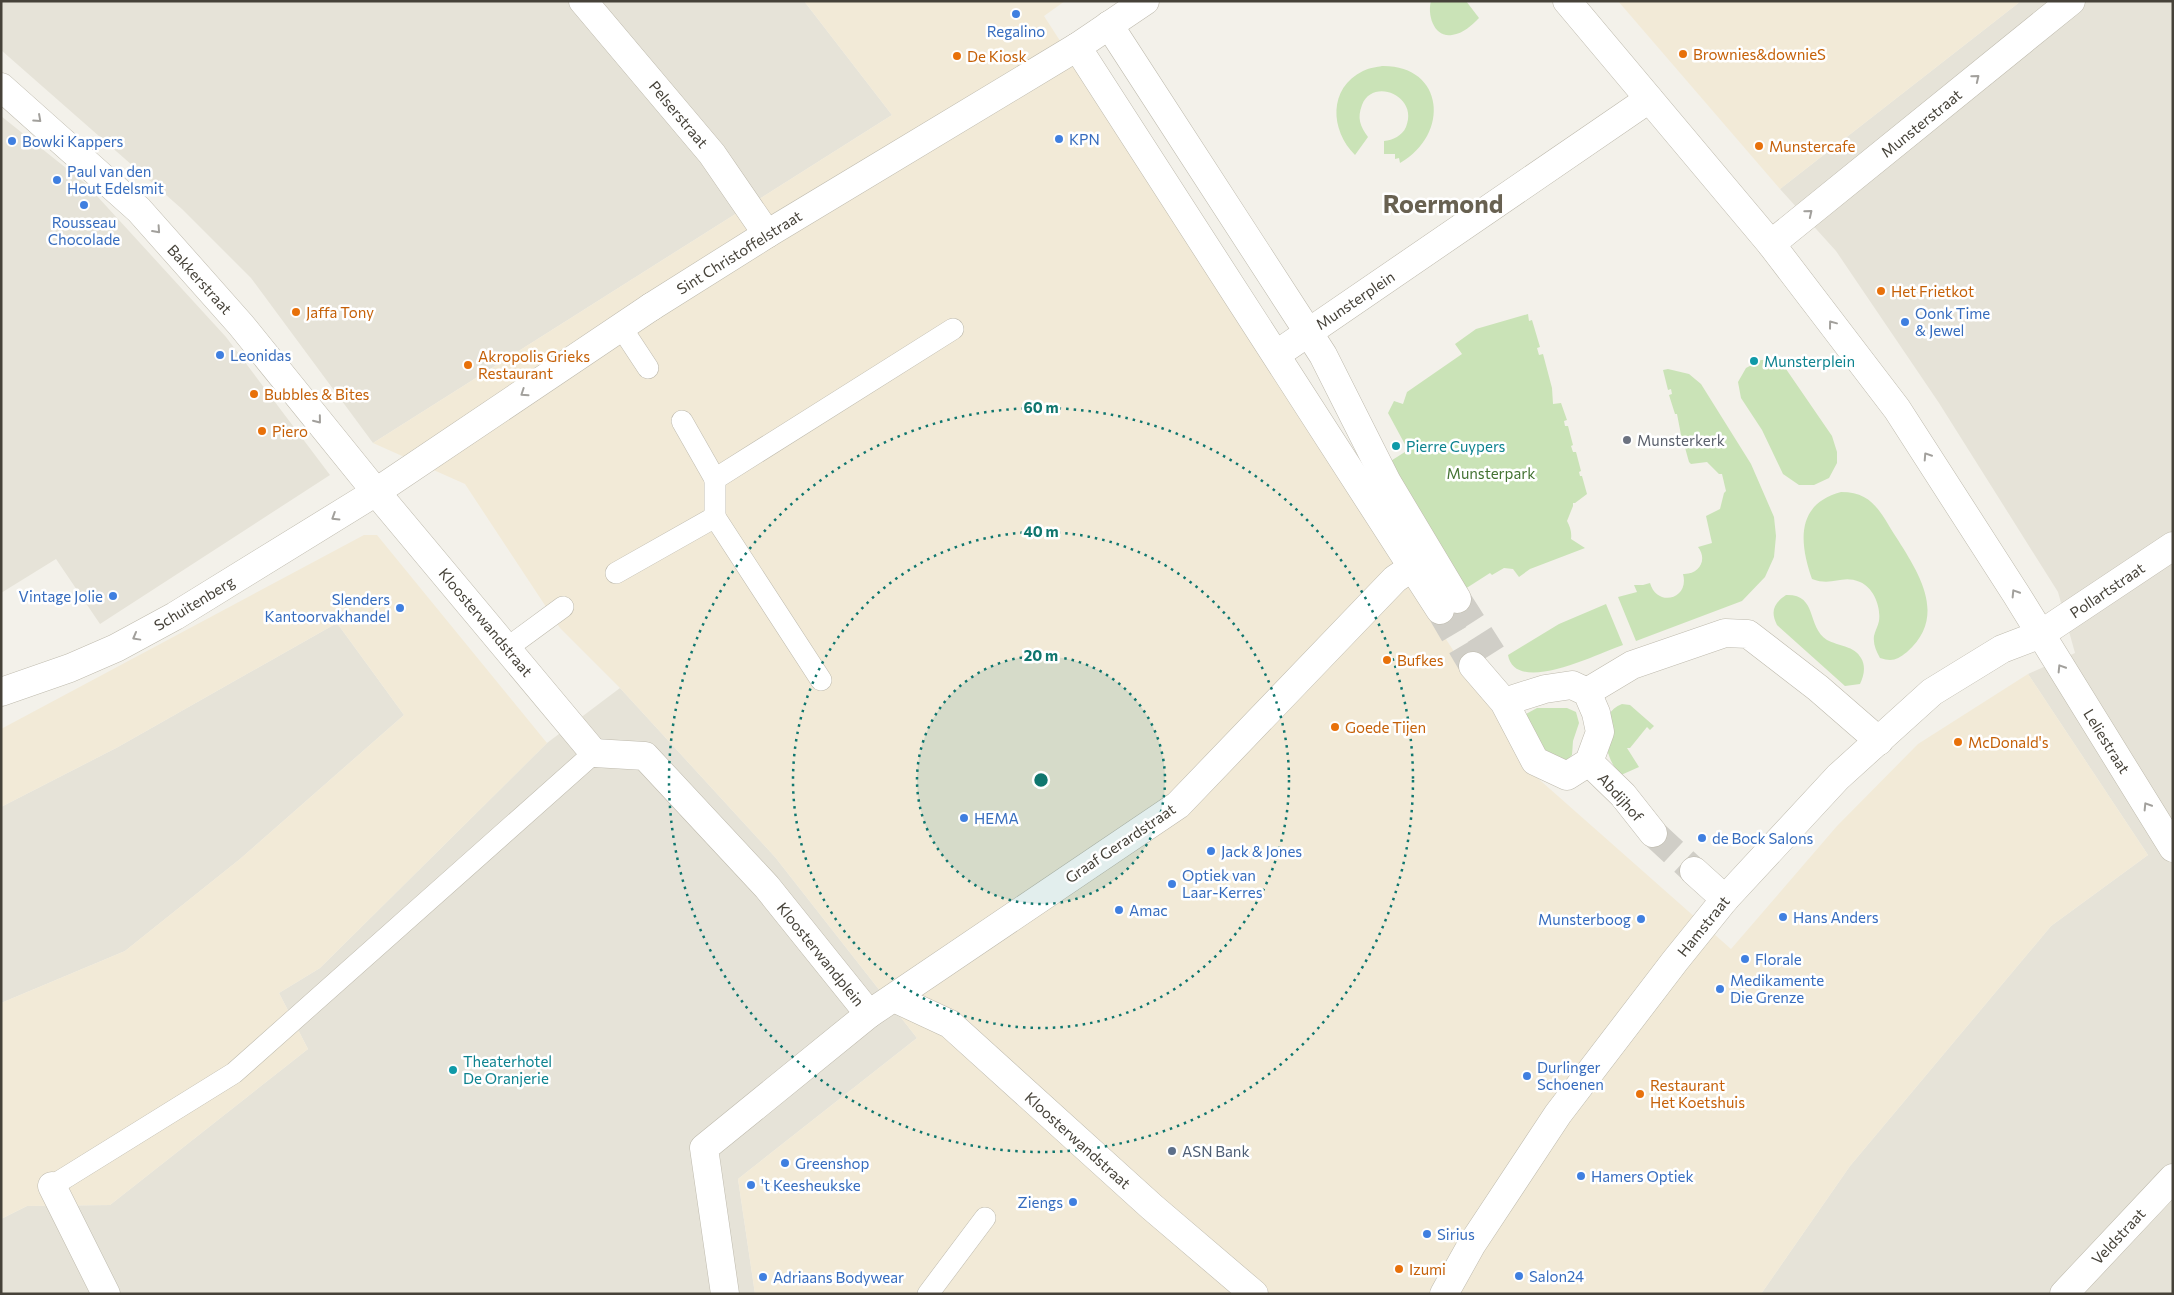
<svg xmlns="http://www.w3.org/2000/svg" width="2174" height="1295" font-family="Commissioner,sans-serif">
  <style>
    .residential { fill: #e6e3d8 }
    .commercial { fill: #f2ead7 }
    .green { fill: #cae3b7 }
    .lines { fill: none; stroke-linecap: round; stroke-linejoin: round }
    .pedestrian-tunnel { stroke: #d0cec7; stroke-width: 28; stroke-dasharray: 28 14; stroke-linecap: butt }
    .minor-tunnel { stroke: #d0cec7; stroke-width: 28; stroke-dasharray: 28 14; stroke-linecap: butt }
    .service-casing { stroke: #bebaad; stroke-width: 22 }
    .pedestrian-casing { stroke: #bebaad; stroke-width: 29 }
    .minor-casing { stroke: #bebaad; stroke-width: 29 }
    .service { stroke: #fff; stroke-width: 21 }
    .pedestrian { stroke: #fff; stroke-width: 28 }
    .minor { stroke: #fff; stroke-width: 28 }
    .oneway { stroke: #a2a09c }
    .ring { fill: none; stroke: #0f766e; stroke-width: 2.5; stroke-dasharray: 2.5 5 }
    .shop-dot { fill: #3f7fe0; stroke: #fff; stroke-width: 2 }
    .food-dot { fill: #e8710a; stroke: #fff; stroke-width: 2 }
    .culture-dot { fill: #0f9aa8; stroke: #fff; stroke-width: 2 }
    .worship-dot { fill: #6b7280; stroke: #fff; stroke-width: 2 }
    .service-dot { fill: #5c6f8a; stroke: #fff; stroke-width: 2 }
    .labels { text-anchor: middle; dominant-baseline: central; stroke-width: 5; stroke-linejoin: round; paint-order: stroke }
    .shop-label { font-size: 15px; fill: #366cbe; stroke: #fff; text-anchor: start }
    .food-label { font-size: 15px; fill: #c56008; stroke: #fff; text-anchor: start }
    .street-label { font-size: 15px; fill: #464239; stroke: #fff }
    .culture-label { font-size: 15px; fill: #0d838f; stroke: #fff; text-anchor: start }
    .worship-label { font-size: 15px; fill: #5b616d; stroke: #fff; text-anchor: start }
    .park-label { font-size: 15px; fill: #437232; stroke: #fff }
    .service-label { font-size: 15px; fill: #4e5e75; stroke: #fff; text-anchor: start }
    .town-label { font-size: 25px; font-weight: bold; fill: #686151; stroke: #fff }
    .centre { fill: #0f766e; stroke: #fff; stroke-width: 2.5 }
    .ring-label { font-size: 15px; text-anchor: middle; font-weight: bold; fill: #0f766e; stroke: #fff; stroke-width: 5; stroke-linejoin: round; paint-order: stroke }
  </style>
  <rect width="100%" height="100%" fill="#f3f1ea"/>
  <g class="residential">
    <path d="M 1,1 L 804,1 L 892,115 L 373,443 L 251,278 L 182,209 L 1,50 Z"/>
    <path d="M 2021,1 L 2173,1 L 2173,1294 L 1761,1294 L 1850,1166 L 2051,926 L 2148,855 L 2028,674 L 2075,653 L 2058,592 L 1939,403 L 1836,251 L 1780,189 Z"/>
    <path d="M 1,116 L 86,184 L 226,337 L 330,475 L 100,624 L 56,559 L 1,593 Z"/>
    <path d="M 337,623 L 404,715 L 240,859 L 125,951 L 1,1003 L 1,807 L 118,747 Z"/>
    <path d="M 620,688 L 775,857 L 917,1038 L 738,1179 L 755,1294 L 1,1294 L 1,1219 L 27,1206 L 110,1205 L 308,1049 L 279,993 L 320,968 L 547,743 Z"/>
  </g>
  <g class="commercial">
    <path d="M 804,1 L 1065,1 L 1044,16 L 1533,774 L 1731,949 L 1837,826 L 1918,744 L 2028,674 L 2148,855 L 2051,926 L 1850,1166 L 1761,1294 L 755,1294 L 738,1179 L 917,1038 L 775,857 L 620,688 L 560,628 L 465,484 L 373,443 L 892,115 Z"/>
    <path d="M 1618,1 L 2021,1 L 1780,189 Z"/>
    <path d="M 364,535 L 377,535 L 547,743 L 320,968 L 279,993 L 308,1049 L 110,1205 L 27,1206 L 1,1219 L 1,1003 L 125,951 L 240,859 L 404,715 L 337,623 L 118,747 L 1,807 L 1,729 Z"/>
  </g>
  <g class="green">
    <path d="M 1431,1 L 1466,1 L 1479,18 C 1471,26 1464,33 1452,35 C 1434,38 1427,15 1431,1 Z"/>
    <path d="M 1382,66 C 1444,65 1451,134 1400,163 L 1399,158 L 1395,159 L 1395,154 L 1384,154 L 1384,141 C 1393,140 1402,136 1406,127 C 1419,96 1373,77 1362,105 C 1357,118 1360,126 1368,137 L 1355,155 C 1330,130 1328,88 1363,71 C 1369,68 1377,67 1382,66 Z"/>
    <path d="M 1528,314 L 1529,321 L 1532,320 L 1540,347 L 1537,348 L 1539,355 L 1543,354 L 1552,388 L 1553,404 L 1561,403 L 1567,420 L 1564,421 L 1565,426 L 1568,426 L 1573,445 L 1571,446 L 1573,452 L 1576,452 L 1581,471 L 1579,472 L 1580,476 L 1582,476 L 1587,494 L 1575,503 L 1573,503 L 1573,506 L 1567,521 C 1570,527 1572,532 1571,539 L 1585,548 L 1530,569 L 1519,577 L 1513,569 L 1504,568 L 1492,575 L 1490,573 L 1465,589 L 1386,464 L 1408,450 L 1388,413 L 1394,401 L 1403,404 L 1407,392 L 1462,354 L 1455,344 L 1476,329 Z"/>
    <path d="M 1761,360 L 1774,360 L 1786,369 L 1832,436 L 1837,452 L 1837,463 L 1829,478 L 1814,485 L 1799,485 L 1783,474 L 1762,430 L 1741,398 L 1738,382 L 1746,368 Z"/>
    <path d="M 1668,369 L 1689,374 L 1701,384 L 1751,464 L 1774,517 L 1776,536 L 1774,557 L 1765,577 L 1742,601 L 1636,641 L 1618,597 L 1637,592 L 1634,585 L 1643,585 L 1650,583 C 1657,608 1690,599 1683,574 C 1699,575 1708,560 1698,547 L 1712,543 L 1706,516 L 1720,509 L 1724,493 L 1726,491 L 1722,474 L 1719,474 L 1707,462 L 1691,464 L 1689,462 L 1684,444 L 1686,443 L 1685,440 L 1682,440 L 1677,414 L 1675,414 L 1669,395 L 1672,394 L 1671,389 L 1668,390 L 1663,370 Z"/>
    <path d="M 1841,492 C 1875,492 1881,515 1898,540 C 1920,575 1947,617 1907,652 C 1897,660 1892,662 1880,658 C 1876,651 1873,644 1874,636 C 1875,631 1878,626 1879,621 C 1881,607 1874,588 1860,582 C 1841,574 1833,587 1812,579 C 1799,542 1796,504 1841,492 Z"/>
    <path d="M 1786,595 C 1818,594 1806,626 1827,640 C 1838,646 1855,646 1861,658 C 1866,666 1864,676 1860,684 L 1845,686 L 1777,625 C 1770,611 1774,603 1786,595 Z"/>
    <path d="M 1606,604 L 1623,645 C 1599,653 1515,696 1508,655 L 1559,624 Z"/>
    <path d="M 1622,704 L 1630,705 L 1654,726 L 1650,730 L 1647,727 L 1630,748 L 1627,748 L 1639,767 L 1621,775 C 1604,760 1595,713 1622,704 Z"/>
    <path d="M 1537,708 L 1567,708 L 1576,712 L 1579,723 L 1573,741 L 1572,755 L 1565,762 C 1546,758 1533,741 1524,724 L 1526,714 Z"/>
  </g>
  <g class="lines">
    <g class="pedestrian-tunnel">
      <path d="M 1457,599 L 1492,654"/>
      <path d="M 1653,833 L 1694,871"/>
    </g>
    <path class="minor-tunnel" d="M 1440,610 L 1473,666"/>
    <defs>
      <g id="service">
        <path d="M 621,327 L 648,368"/>
        <path d="M 682,421 L 715,479"/>
        <path d="M 715,517 L 715,479 L 953,329"/>
        <path d="M 616,573 L 715,517 L 821,680"/>
        <path d="M 507,648 L 563,607"/>
        <path d="M 52,1186 L 234,1073 L 594,753"/>
        <path d="M 928,1294 L 985,1218"/>
      </g>
      <g id="pedestrian">
        <path d="M 583,1 L 712,154 L 767,234"/>
        <path d="M 1109,25 L 1323,355 L 1387,482 L 1457,599"/>
        <path d="M 651,307 L 767,234 L 1077,47 L 1145,1"/>
        <path d="M 1587,692 L 1632,665 L 1725,633 L 1748,634 L 1818,688 L 1879,741"/>
        <path d="M 594,753 L 645,756 L 767,887 L 869,1014 L 704,1148 L 725,1294"/>
        <path d="M 1589,762 L 1623,795 L 1653,833"/>
        <path d="M 1694,871 L 1725,899"/>
        <path d="M 894,998 L 950,1024 L 1152,1207 L 1254,1294"/>
        <path d="M 869,1014 L 1178,805 L 1395,579 L 1429,556"/>
        <path d="M 1444,1294 L 1472,1244 L 1558,1114 L 1675,961 L 1725,899 L 1838,777 L 1932,692 L 2002,649 L 2041,634"/>
        <path d="M 2064,1294 L 2173,1178"/>
      </g>
      <g id="minor">
        <path d="M 1567,1 L 1771,244 L 1897,409 L 2016,594 L 2173,848"/>
        <path d="M 1077,47 L 1440,610"/>
        <path d="M 1,87 L 139,210 L 241,325 L 376,492 L 594,753"/>
        <path d="M 1771,244 L 2071,1"/>
        <path d="M 1277,354 L 1649,99"/>
        <path d="M 2041,634 L 2173,546"/>
        <path d="M 1473,666 L 1504,702 L 1535,761 L 1567,776 L 1589,762 L 1600,732 L 1596,713 L 1587,692 L 1572,685 L 1545,689 L 1504,702"/>
        <path d="M 1,692 L 70,668 L 116,648 L 175,616 L 376,492 L 651,307"/>
        <path d="M 52,1186 L 106,1294"/>
      </g>
    </defs>
    <use href="#service" class="service-casing"/>
    <use href="#pedestrian" class="pedestrian-casing"/>
    <use href="#minor" class="minor-casing"/>
    <use href="#service" class="service"/>
    <use href="#pedestrian" class="pedestrian"/>
    <use href="#minor" class="minor"/>
  </g>
  <defs><path id="oneway-chevron" d="M-2-3.5L2.5 0L-2 3.5" fill="none" stroke-width="1.6" stroke-linecap="round" stroke-linejoin="round" transform="scale(1.25)"/></defs>
  <g class="oneway">
    <use href="#oneway-chevron" transform="translate(1976 78) rotate(-39)"/>
    <use href="#oneway-chevron" transform="translate(38 119) rotate(42)"/>
    <use href="#oneway-chevron" transform="translate(1809 213) rotate(-39)"/>
    <use href="#oneway-chevron" transform="translate(157 230) rotate(48)"/>
    <use href="#oneway-chevron" transform="translate(1832 324) rotate(-127)"/>
    <use href="#oneway-chevron" transform="translate(524 393) rotate(146)"/>
    <use href="#oneway-chevron" transform="translate(318 420) rotate(51)"/>
    <use href="#oneway-chevron" transform="translate(1927 456) rotate(-123)"/>
    <use href="#oneway-chevron" transform="translate(335 517) rotate(148)"/>
    <use href="#oneway-chevron" transform="translate(2015 593) rotate(-122)"/>
    <use href="#oneway-chevron" transform="translate(136 637) rotate(151)"/>
    <use href="#oneway-chevron" transform="translate(2061 668) rotate(-122)"/>
    <use href="#oneway-chevron" transform="translate(2147 806) rotate(-122)"/>
  </g>
  <circle cx="1041" cy="780" r="124" fill="#0f766e" fill-opacity=".12"/>
  <g class="ring">
    <circle cx="1041" cy="780" r="124"/>
    <circle cx="1041" cy="780" r="248"/>
    <circle cx="1041" cy="780" r="372"/>
  </g>
  <g class="shop-dot">
    <circle cx="1016" cy="14" r="5"/>
    <circle cx="1059" cy="139" r="5"/>
    <circle cx="12" cy="141" r="5"/>
    <circle cx="57" cy="180" r="5"/>
    <circle cx="84" cy="205" r="5"/>
    <circle cx="1905" cy="322" r="5"/>
    <circle cx="220" cy="355" r="5"/>
    <circle cx="113" cy="596" r="5"/>
    <circle cx="400" cy="608" r="5"/>
    <circle cx="964" cy="818" r="5"/>
    <circle cx="1702" cy="838" r="5"/>
    <circle cx="1211" cy="851" r="5"/>
    <circle cx="1172" cy="884" r="5"/>
    <circle cx="1119" cy="910" r="5"/>
    <circle cx="1783" cy="917" r="5"/>
    <circle cx="1641" cy="919" r="5"/>
    <circle cx="1745" cy="959" r="5"/>
    <circle cx="1720" cy="989" r="5"/>
    <circle cx="1527" cy="1076" r="5"/>
    <circle cx="785" cy="1163" r="5"/>
    <circle cx="1581" cy="1176" r="5"/>
    <circle cx="751" cy="1185" r="5"/>
    <circle cx="1073" cy="1202" r="5"/>
    <circle cx="1427" cy="1234" r="5"/>
    <circle cx="1519" cy="1276" r="5"/>
    <circle cx="763" cy="1277" r="5"/>
  </g>
  <g class="food-dot">
    <circle cx="1683" cy="54" r="5"/>
    <circle cx="957" cy="56" r="5"/>
    <circle cx="1759" cy="146" r="5"/>
    <circle cx="1881" cy="291" r="5"/>
    <circle cx="296" cy="312" r="5"/>
    <circle cx="468" cy="365" r="5"/>
    <circle cx="254" cy="394" r="5"/>
    <circle cx="262" cy="431" r="5"/>
    <circle cx="1387" cy="660" r="5"/>
    <circle cx="1335" cy="727" r="5"/>
    <circle cx="1958" cy="742" r="5"/>
    <circle cx="1640" cy="1094" r="5"/>
    <circle cx="1399" cy="1269" r="5"/>
  </g>
  <g class="culture-dot">
    <circle cx="1754" cy="361" r="5"/>
    <circle cx="1396" cy="446" r="5"/>
    <circle cx="453" cy="1070" r="5"/>
  </g>
  <circle class="worship-dot" cx="1627" cy="440" r="5"/>
  <circle class="service-dot" cx="1172" cy="1151" r="5"/>
  <g class="labels">
    <g class="shop-label">
      <text x="1016" y="31" text-anchor="middle">Regalino</text>
      <text x="1069" y="139">KPN</text>
      <text x="22" y="141">Bowki Kappers</text>
      <text x="67" y="171">Paul van den<tspan x="67" dy="17">Hout Edelsmit</tspan></text>
      <text x="84" y="222" text-anchor="middle">Rousseau<tspan x="84" dy="17">Chocolade</tspan></text>
      <text x="1915" y="313">Oonk Time<tspan x="1915" dy="17">&amp; Jewel</tspan></text>
      <text x="230" y="355">Leonidas</text>
      <text x="103" y="596" text-anchor="end">Vintage Jolie</text>
      <text x="390" y="599" text-anchor="end">Slenders<tspan x="390" dy="17">Kantoorvakhandel</tspan></text>
      <text x="974" y="818">HEMA</text>
      <text x="1712" y="838">de Bock Salons</text>
      <text x="1221" y="851">Jack &amp; Jones</text>
      <text x="1182" y="875">Optiek van<tspan x="1182" dy="17">Laar-Kerres</tspan></text>
      <text x="1129" y="910">Amac</text>
      <text x="1793" y="917">Hans Anders</text>
      <text x="1631" y="919" text-anchor="end">Munsterboog</text>
      <text x="1755" y="959">Florale</text>
      <text x="1730" y="980">Medikamente<tspan x="1730" dy="17">Die Grenze</tspan></text>
      <text x="1537" y="1067">Durlinger<tspan x="1537" dy="17">Schoenen</tspan></text>
      <text x="795" y="1163">Greenshop</text>
      <text x="1591" y="1176">Hamers Optiek</text>
      <text x="761" y="1185">'t Keesheukske</text>
      <text x="1063" y="1202" text-anchor="end">Ziengs</text>
      <text x="1437" y="1234">Sirius</text>
      <text x="1529" y="1276">Salon24</text>
      <text x="773" y="1277">Adriaans Bodywear</text>
    </g>
    <g class="food-label">
      <text x="1693" y="54">Brownies&amp;downieS</text>
      <text x="967" y="56">De Kiosk</text>
      <text x="1769" y="146">Munstercafe</text>
      <text x="1891" y="291">Het Frietkot</text>
      <text x="306" y="312">Jaffa Tony</text>
      <text x="478" y="356">Akropolis Grieks<tspan x="478" dy="17">Restaurant</tspan></text>
      <text x="264" y="394">Bubbles &amp; Bites</text>
      <text x="272" y="431">Piero</text>
      <text x="1397" y="660">Bufkes</text>
      <text x="1345" y="727">Goede Tijen</text>
      <text x="1968" y="742">McDonald's</text>
      <text x="1650" y="1085">Restaurant<tspan x="1650" dy="17">Het Koetshuis</tspan></text>
      <text x="1409" y="1269">Izumi</text>
    </g>
    <g class="street-label">
      <text transform="translate(679 114) rotate(50)">Pelserstraat</text>
      <text transform="translate(1921 123) rotate(-39)">Munsterstraat</text>
      <text transform="translate(739 252) rotate(-32)">Sint Christoffelstraat</text>
      <text transform="translate(200 279) rotate(48)">Bakkerstraat</text>
      <text transform="translate(1355 300) rotate(-34)">Munsterplein</text>
      <text transform="translate(2107 590) rotate(-34)">Pollartstraat</text>
      <text transform="translate(194 603) rotate(-31)">Schuitenberg</text>
      <text transform="translate(486 622) rotate(50)">Kloosterwandstraat</text>
      <text transform="translate(2107 741) rotate(58)">Leliestraat</text>
      <text transform="translate(1621 797) rotate(48)">Abdijhof</text>
      <text transform="translate(1120 843) rotate(-34)">Graaf Gerardstraat</text>
      <text transform="translate(1703 926) rotate(-51)">Hamstraat</text>
      <text transform="translate(821 954) rotate(51)">Kloosterwandplein</text>
      <text transform="translate(1078 1140) rotate(42)">Kloosterwandstraat</text>
      <text transform="translate(2118 1236) rotate(-47)">Veldstraat</text>
    </g>
    <g class="culture-label">
      <text x="1764" y="361">Munsterplein</text>
      <text x="1406" y="446">Pierre Cuypers</text>
      <text x="463" y="1061">Theaterhotel<tspan x="463" dy="17">De Oranjerie</tspan></text>
    </g>
    <g class="worship-label">
      <text x="1637" y="440">Munsterkerk</text>
    </g>
    <g class="park-label">
      <text x="1491" y="473">Munsterpark</text>
    </g>
    <g class="service-label">
      <text x="1182" y="1151">ASN Bank</text>
    </g>
    <g class="town-label">
      <text x="1443" y="203">Roermond</text>
    </g>
  </g>
  <circle cx="1041" cy="780" r="8" class="centre"/>
  <g class="ring-label">
    <text x="1041" y="413">60 m</text>
    <text x="1041" y="537">40 m</text>
    <text x="1041" y="661">20 m</text>
  </g>
  <rect width="2174" height="1295" fill="none" stroke="#464239" stroke-width="5"/>
</svg>
